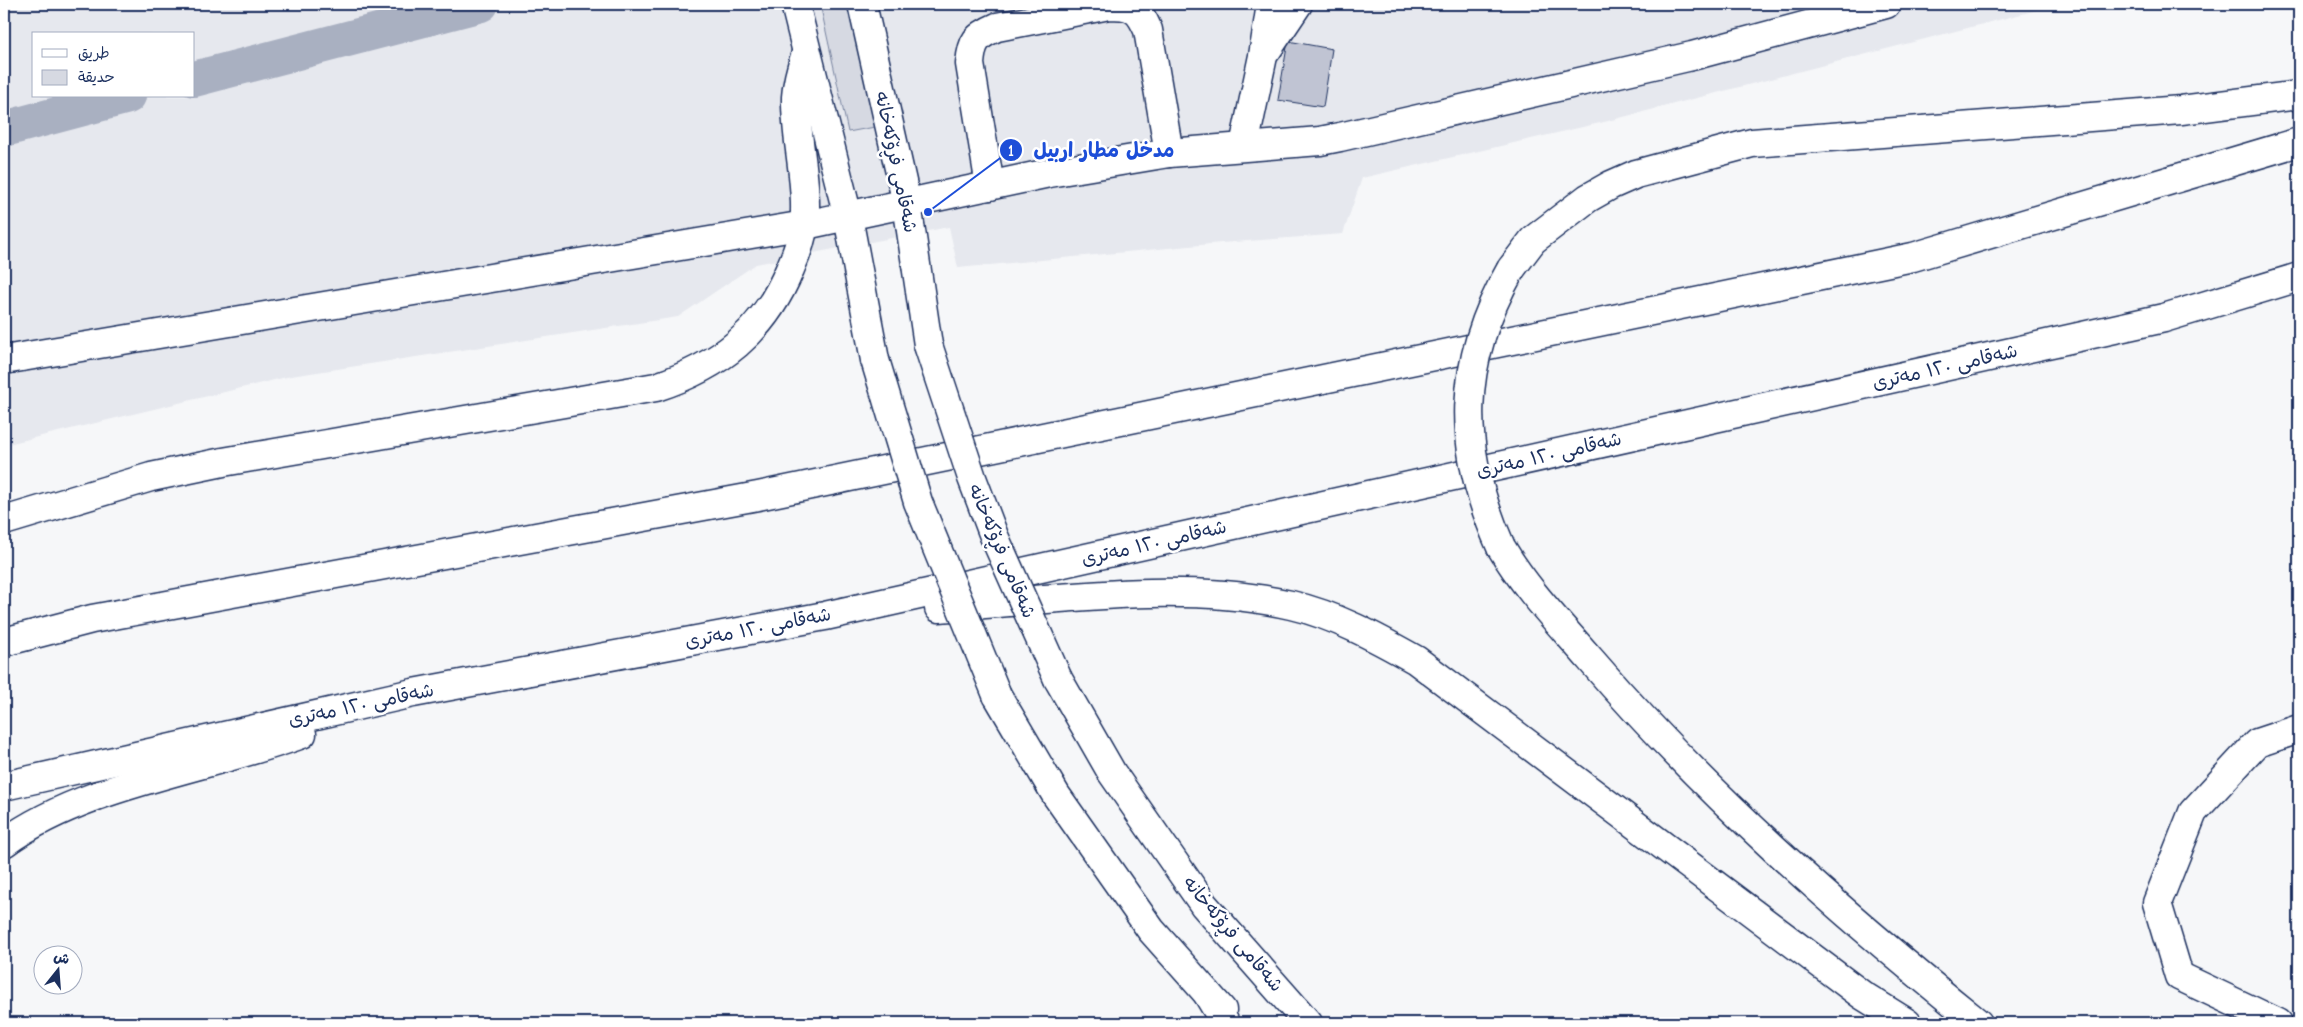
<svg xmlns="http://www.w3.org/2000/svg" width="2303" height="1027" font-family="'Comic Neue','Playpen Sans Arabic',sans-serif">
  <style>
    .built { fill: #e6e8ee; fill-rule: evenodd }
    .green { fill: #d6d9e2; stroke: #7884a0 }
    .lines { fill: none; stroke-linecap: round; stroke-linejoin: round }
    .canal { stroke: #a9b0c1; stroke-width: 36 }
    .building { fill: #c0c4d3; stroke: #1b2f5e }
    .minor-casing { stroke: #1b2f5e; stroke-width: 31 }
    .major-casing { stroke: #1b2f5e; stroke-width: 31 }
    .highway-casing { stroke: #1b2f5e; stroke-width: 31 }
    .minor { stroke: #fff; stroke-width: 28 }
    .major { stroke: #fff; stroke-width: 28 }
    .highway { stroke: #fff; stroke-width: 28 }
    .major-bridge-casing { stroke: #1b2f5e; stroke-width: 31; stroke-linecap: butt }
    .highway-bridge-casing { stroke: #1b2f5e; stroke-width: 31; stroke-linecap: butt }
    .major-bridge { stroke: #fff; stroke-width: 28 }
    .highway-bridge { stroke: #fff; stroke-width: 28 }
    .labels { text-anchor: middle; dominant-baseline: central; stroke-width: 5; stroke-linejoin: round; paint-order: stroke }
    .street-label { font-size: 19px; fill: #1b2f5e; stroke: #fff }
    .leader { fill: none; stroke: #1d4ed8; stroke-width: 2 }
    .callout-dot { fill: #1d4ed8; stroke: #fff; stroke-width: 2 }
    .mark-label { font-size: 15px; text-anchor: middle; font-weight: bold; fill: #fff }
    .callout-label { font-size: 20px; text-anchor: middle; font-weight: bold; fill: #1d4ed8; stroke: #fff; stroke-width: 5; stroke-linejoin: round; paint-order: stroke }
  </style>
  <rect width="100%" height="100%" fill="#f6f7f9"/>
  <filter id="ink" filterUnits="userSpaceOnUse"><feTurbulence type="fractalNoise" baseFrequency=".02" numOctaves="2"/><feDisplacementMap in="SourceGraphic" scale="10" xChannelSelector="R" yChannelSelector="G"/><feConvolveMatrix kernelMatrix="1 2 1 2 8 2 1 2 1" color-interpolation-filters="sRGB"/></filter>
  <g filter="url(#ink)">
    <path class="built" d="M 4,4 L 2060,4 L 1604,122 L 1362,178 L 1343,234 L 1221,243 L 958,268 L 949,227 L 756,264 L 678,317 L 291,376 L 4,445 ZM 34,34 L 194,34 L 194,96 L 34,96 Z"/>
    <path class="green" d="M 820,4 L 849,4 L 875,127 L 848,132 Z"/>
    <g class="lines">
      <g class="canal">
        <path d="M 194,79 L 481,4"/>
        <path d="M 4,129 L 128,96"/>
      </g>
    </g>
    <path class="building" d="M 1288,41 L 1332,49 L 1323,107 L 1278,100 Z"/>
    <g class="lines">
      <defs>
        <g id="minor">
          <path d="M 1267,50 L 1298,4"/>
          <path d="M 1244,146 L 1263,56 L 1271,4"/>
          <path d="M 990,186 L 970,64 C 972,41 976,36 997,27 L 1109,5 C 1133,5 1139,9 1148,30 L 1169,153"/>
          <path d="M 4,360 L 805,225 L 1049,173 L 1169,153 L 1320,141 L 1340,137 L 1692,56 L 1886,4"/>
          <path d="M 2278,1023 L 2179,976 L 2157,903 L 2193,812 L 2257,743 L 2299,729"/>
        </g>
        <g id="major">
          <path d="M 795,4 L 848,217 L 875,360"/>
          <path d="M 862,4 L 907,204 L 928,345"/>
          <path d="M 1058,679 L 1112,773 L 1204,905 L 1308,1023"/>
          <path d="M 997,695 L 1056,795 L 1151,930 L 1222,1010"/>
        </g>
        <g id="highway">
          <path d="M 1511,269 L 1533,240 L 1588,198 L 1611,185 L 1636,174 L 1752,143 L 2181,110 L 2299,95"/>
          <path d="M 4,521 L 151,477 L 223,462 L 656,387 C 720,366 764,332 790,269 C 798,251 805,231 805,211 C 806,173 795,135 796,97 C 797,82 801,68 806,53"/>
          <path d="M 1501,547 C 1525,588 1559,623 1590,659 C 1706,794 1840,912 1978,1023"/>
          <path d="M 939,608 C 1051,600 1181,580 1291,605 C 1335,615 1377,638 1416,660 L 1862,995 L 1907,1023"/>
          <path d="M 4,642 L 92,619 L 758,496 L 1913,257 L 2299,142"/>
          <path d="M 4,786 L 413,693 L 825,616 L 2164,318 L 2299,277"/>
          <path d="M 4,843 C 84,784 207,769 302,734"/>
          <path d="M 1207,993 L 1225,1023"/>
        </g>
      </defs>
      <use href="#minor" class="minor-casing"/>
      <use href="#major" class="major-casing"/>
      <use href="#highway" class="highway-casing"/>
      <use href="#minor" class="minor"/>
      <use href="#major" class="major"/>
      <use href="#highway" class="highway"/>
      <defs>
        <g id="major-bridge">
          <path d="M 928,345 L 972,478 L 994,536 L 1058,679"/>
          <path d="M 875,360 L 918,502 L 997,695"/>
        </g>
        <path id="highway-bridge" d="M 1501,547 C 1457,449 1457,363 1511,269"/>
      </defs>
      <use href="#major-bridge" class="major-bridge-casing"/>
      <use href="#highway-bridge" class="highway-bridge-casing"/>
      <use href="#major-bridge" class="major-bridge"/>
      <use href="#highway-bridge" class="highway-bridge"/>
    </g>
  </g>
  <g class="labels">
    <g class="street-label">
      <text transform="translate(896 162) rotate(78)">شەقامی فڕۆکەخانە</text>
      <text transform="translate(1945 367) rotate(-13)">شەقامی ١٢٠ مەتری</text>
      <text transform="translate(1549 455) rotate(-13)">شەقامی ١٢٠ مەتری</text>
      <text transform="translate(1154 543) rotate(-13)">شەقامی ١٢٠ مەتری</text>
      <text transform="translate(1002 551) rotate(67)">شەقامی فڕۆکەخانە</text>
      <text transform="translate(758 628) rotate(-11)">شەقامی ١٢٠ مەتری</text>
      <text transform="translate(361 705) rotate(-12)">شەقامی ١٢٠ مەتری</text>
      <text transform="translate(1233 934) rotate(50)">شەقامی فڕۆکەخانە</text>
    </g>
  </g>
  <path class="leader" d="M928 212L1011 150"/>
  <g class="callout-dot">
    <circle cx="928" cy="212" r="5"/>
    <circle cx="1011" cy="150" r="12"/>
  </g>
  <g class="mark-label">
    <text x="1011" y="156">1</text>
  </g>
  <g class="callout-label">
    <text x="1104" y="157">مدخل مطار اربيل</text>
  </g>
  <rect width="2303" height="1027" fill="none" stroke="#fff" stroke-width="20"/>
  <rect x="10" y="10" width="2283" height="1007" fill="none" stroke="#1b2f5e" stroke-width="2" filter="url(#ink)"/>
  <rect x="32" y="32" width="162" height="65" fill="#ffffff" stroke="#a4acbf"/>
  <rect x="42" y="49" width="25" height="8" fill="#ffffff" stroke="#a4acbf"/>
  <text x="78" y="58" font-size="15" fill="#1b2f5e">طريق</text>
  <rect x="42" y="70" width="25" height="15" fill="#d6d9e2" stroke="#a4acbf"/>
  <text x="78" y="82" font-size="15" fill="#1b2f5e">حديقة</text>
  <g transform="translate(58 970) rotate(17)"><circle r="24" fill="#ffffff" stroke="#a4acbf"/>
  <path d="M0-4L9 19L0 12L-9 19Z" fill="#1b2f5e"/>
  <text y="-8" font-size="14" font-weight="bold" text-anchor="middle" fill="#1b2f5e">ش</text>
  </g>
</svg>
